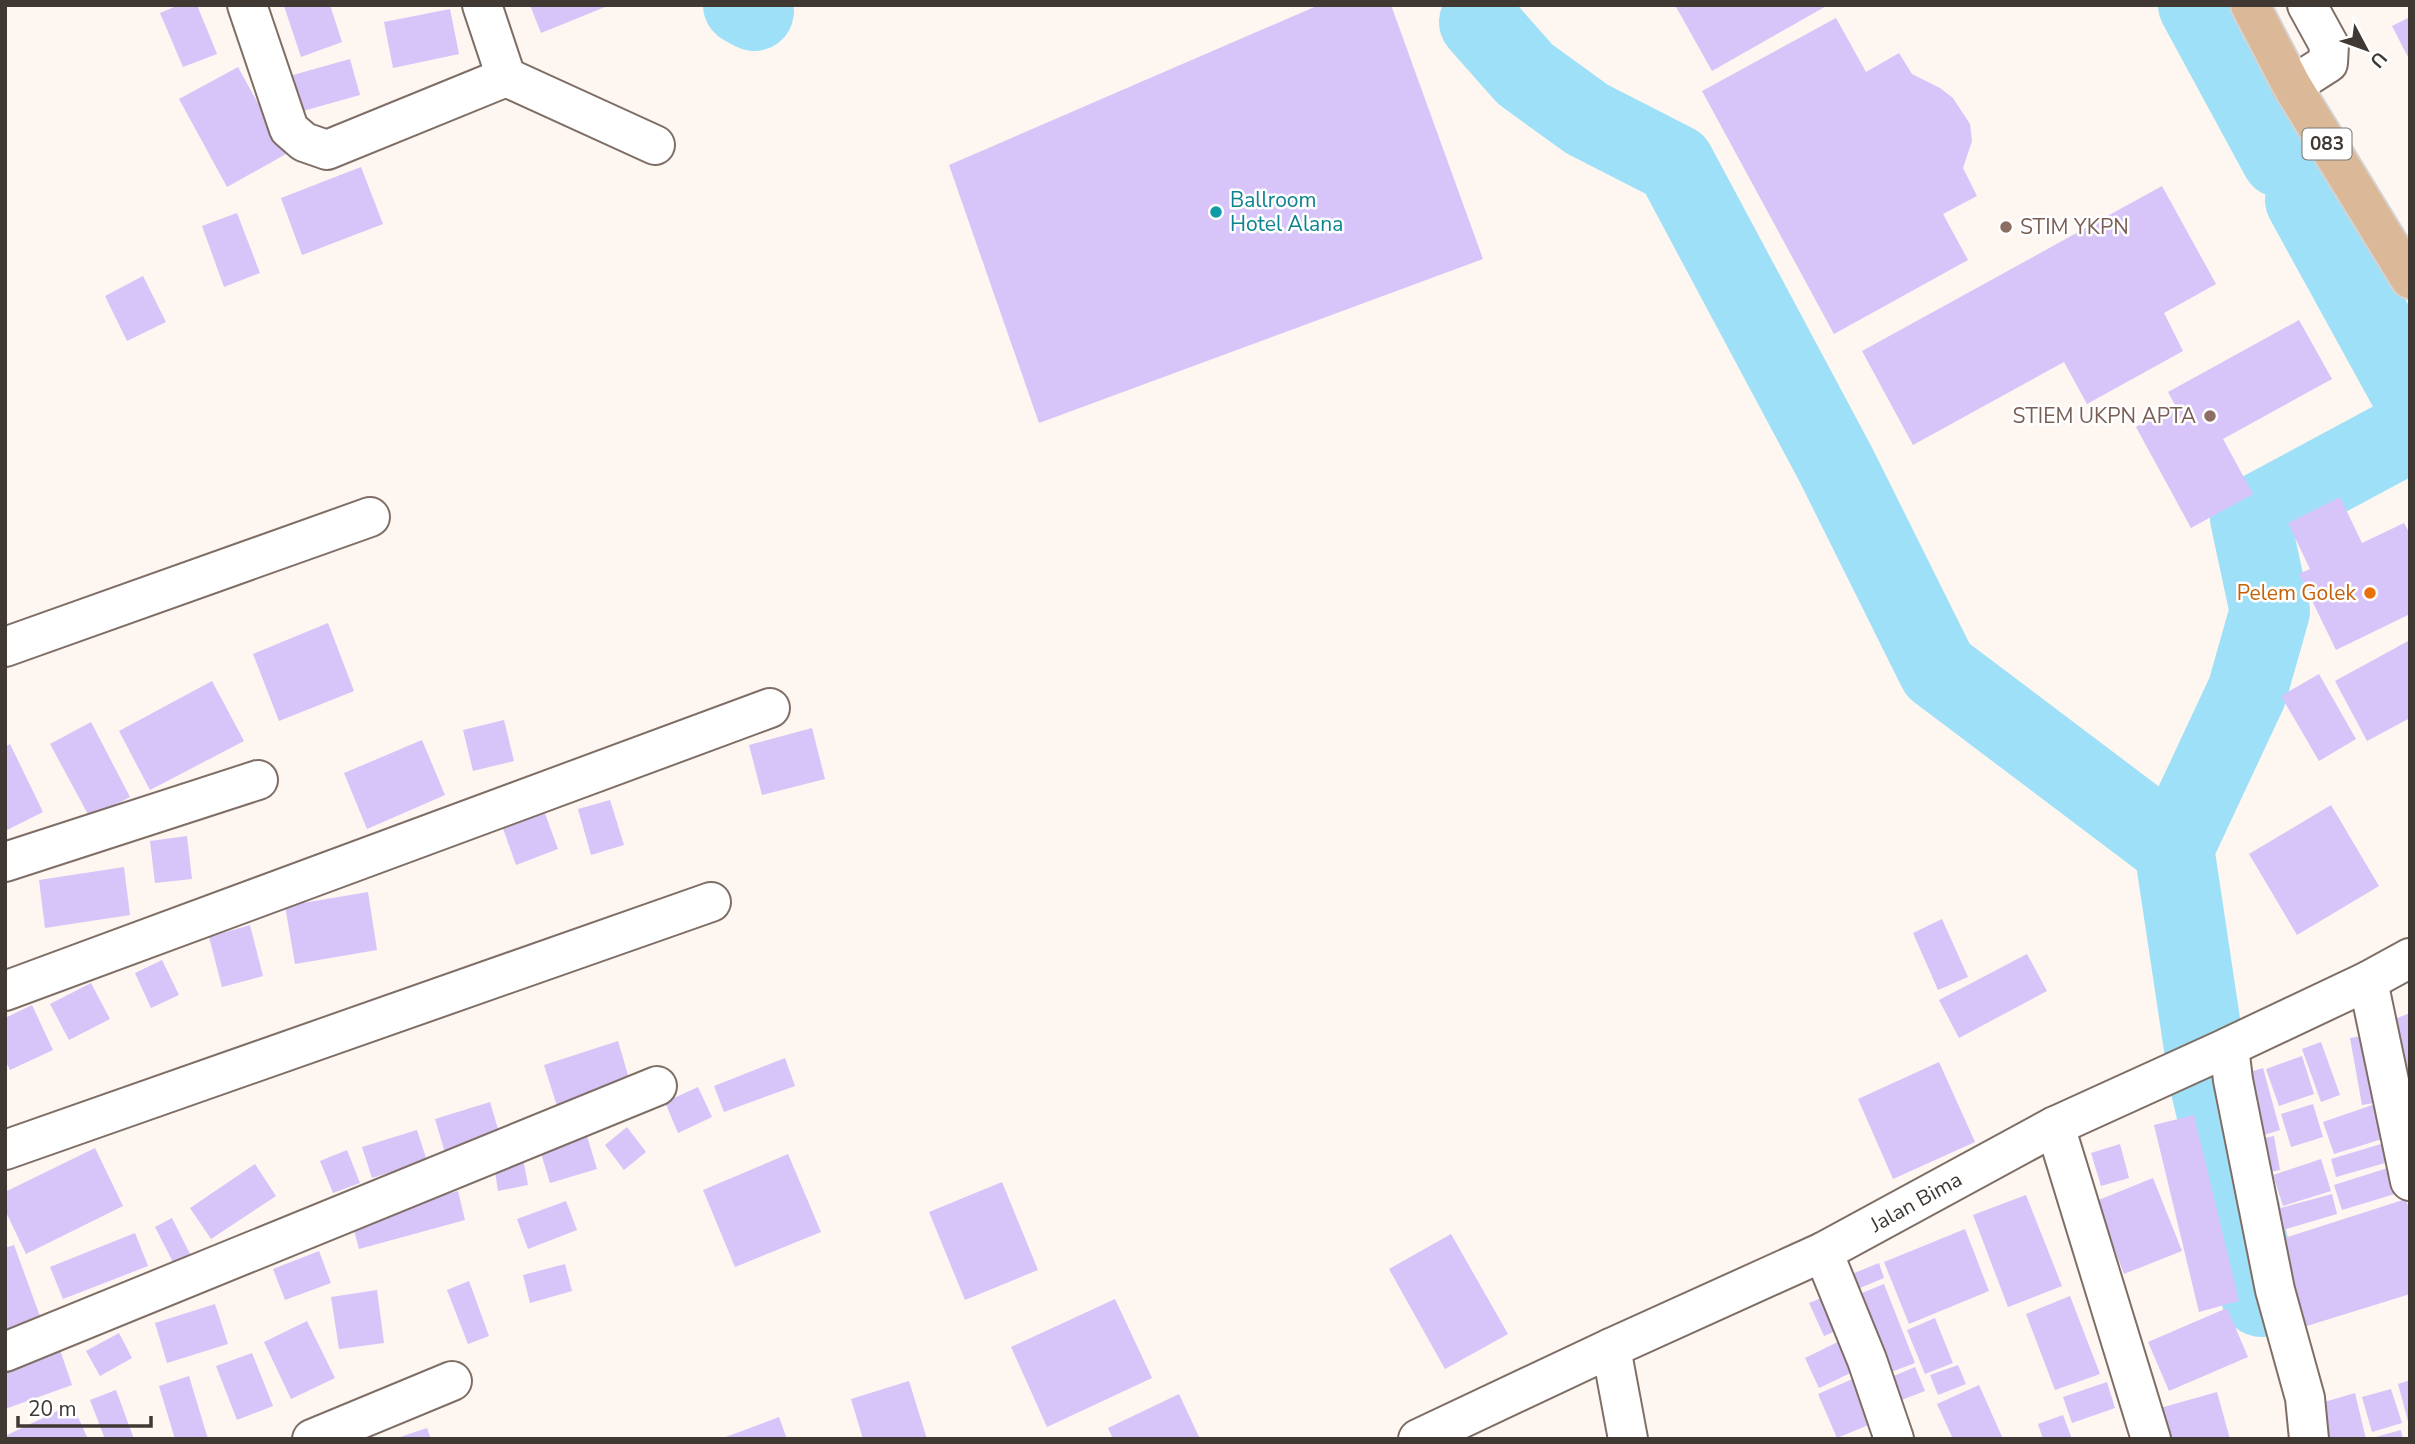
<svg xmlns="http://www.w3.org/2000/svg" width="2415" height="1444" font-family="'Nunito Sans',sans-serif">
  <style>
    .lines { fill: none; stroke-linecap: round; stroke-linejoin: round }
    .river { stroke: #9de0f8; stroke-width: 80 }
    .building { fill: #d7c4f9 }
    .minor-casing { stroke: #7f6e65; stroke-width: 42 }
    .primary-casing { stroke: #d5d3d2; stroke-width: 42 }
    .minor { stroke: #fff; stroke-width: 38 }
    .primary { stroke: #dab898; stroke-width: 38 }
    .culture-dot { fill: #0f9aa8; stroke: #fff; stroke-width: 2.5 }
    .education-dot { fill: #8d6e63; stroke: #fff; stroke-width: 2.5 }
    .food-dot { fill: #e8710a; stroke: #fff; stroke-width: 2.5 }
    .labels { text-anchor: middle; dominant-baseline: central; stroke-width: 5; stroke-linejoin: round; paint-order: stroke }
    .shield { fill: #fff; stroke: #797470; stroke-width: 2 }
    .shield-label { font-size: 19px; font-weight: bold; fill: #3f3833 }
    .culture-label { font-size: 21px; fill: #0d838f; stroke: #fff; text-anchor: start }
    .education-label { font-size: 21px; fill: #785e54; stroke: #fff; text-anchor: start }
    .food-label { font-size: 21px; fill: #c56008; stroke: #fff; text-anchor: end }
    .street-label { font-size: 21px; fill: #3f3833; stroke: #fff }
  </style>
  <rect width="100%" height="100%" fill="#fdf6f1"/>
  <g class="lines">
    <g class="river">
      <path d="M 743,5 L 754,11"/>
      <path d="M 2198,5 L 2281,158"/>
      <path d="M 1479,22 L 1525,74 L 1587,119 L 1675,164 L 1836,465 L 1938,670 L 2174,848"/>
      <path d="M 2305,200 L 2410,391"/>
      <path d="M 2261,1297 L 2209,1081 L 2174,848 L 2247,692 L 2270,611 L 2250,518 L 2410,432"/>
    </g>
  </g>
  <g class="building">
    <path d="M 179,5 L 197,5 L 217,54 L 183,67 L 160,13 Z"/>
    <path d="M 330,5 L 342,42 L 301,57 L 284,6 Z"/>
    <path d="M 530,5 L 610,5 L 541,33 Z"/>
    <path d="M 1319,5 L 1391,5 L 1483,259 L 1039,423 L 949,165 Z"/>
    <path d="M 1675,5 L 1828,5 L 1712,71 Z"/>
    <path d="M 450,9 L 459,54 L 393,68 L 384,22 Z"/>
    <path d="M 2410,17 L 2410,61 L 2392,26 Z"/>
    <path d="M 1836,18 L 1866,72 L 1899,53 L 1912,74 L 1940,88 L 1953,98 L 1970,124 L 1972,141 L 1963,168 L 1977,196 L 1943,214 L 1968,260 L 1834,334 L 1702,91 Z"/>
    <path d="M 350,59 L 360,95 L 303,111 L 293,75 Z"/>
    <path d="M 238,67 L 286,154 L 227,187 L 179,99 Z"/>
    <path d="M 361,167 L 383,224 L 302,255 L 281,198 Z"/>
    <path d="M 2162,186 L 2216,284 L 2164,313 L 2183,351 L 2087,404 L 2064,362 L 1913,445 L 1862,351 Z"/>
    <path d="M 237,213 L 260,273 L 224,287 L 202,226 Z"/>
    <path d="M 143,276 L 166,322 L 127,341 L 105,296 Z"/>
    <path d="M 2299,320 L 2332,379 L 2223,439 L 2253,494 L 2191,528 L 2136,427 L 2175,405 L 2168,392 Z"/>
    <path d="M 2340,497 L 2362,543 L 2404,523 L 2410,534 L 2410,614 L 2336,650 L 2299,574 L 2310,569 L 2288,523 Z"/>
    <path d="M 328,623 L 354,691 L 279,721 L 253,654 Z"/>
    <path d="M 2410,640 L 2410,718 L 2367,741 L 2335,681 Z"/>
    <path d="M 2319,674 L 2356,739 L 2319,761 L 2281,696 Z"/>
    <path d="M 212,681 L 244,741 L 150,790 L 119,731 Z"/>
    <path d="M 504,720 L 514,761 L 473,771 L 463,730 Z"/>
    <path d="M 91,722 L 130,797 L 90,818 L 50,744 Z"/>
    <path d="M 812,728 L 825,779 L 762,795 L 749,745 Z"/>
    <path d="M 422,740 L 445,795 L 367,829 L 344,773 Z"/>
    <path d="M 10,744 L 43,812 L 5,831 L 5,747 Z"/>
    <path d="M 610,800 L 624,845 L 591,855 L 578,809 Z"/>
    <path d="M 2331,805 L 2379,886 L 2297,935 L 2249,854 Z"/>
    <path d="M 543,808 L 558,849 L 516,865 L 501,823 Z"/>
    <path d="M 187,836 L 192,879 L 155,883 L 150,841 Z"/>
    <path d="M 124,867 L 130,915 L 45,928 L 39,880 Z"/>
    <path d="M 368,892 L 377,950 L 295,964 L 285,906 Z"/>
    <path d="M 1942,919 L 1968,977 L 1938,990 L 1913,933 Z"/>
    <path d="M 250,925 L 263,976 L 222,987 L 209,937 Z"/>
    <path d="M 2027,954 L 2047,991 L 1959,1038 L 1939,1000 Z"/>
    <path d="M 162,960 L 179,995 L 151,1008 L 135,973 Z"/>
    <path d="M 91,983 L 110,1019 L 69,1040 L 50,1004 Z"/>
    <path d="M 32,1005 L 53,1050 L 10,1070 L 5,1060 L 5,1018 Z"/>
    <path d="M 2410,1013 L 2410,1092 L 2384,1023 Z"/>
    <path d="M 2375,1034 L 2386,1101 L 2362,1105 L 2350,1038 Z"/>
    <path d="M 618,1041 L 630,1082 L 557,1106 L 544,1065 Z"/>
    <path d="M 2321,1042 L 2340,1095 L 2321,1102 L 2302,1049 Z"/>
    <path d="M 2302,1056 L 2314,1094 L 2279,1106 L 2266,1069 Z"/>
    <path d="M 785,1058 L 795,1086 L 724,1112 L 714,1086 Z"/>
    <path d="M 1939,1062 L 1975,1142 L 1893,1179 L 1858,1099 Z"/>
    <path d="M 2263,1068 L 2280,1130 L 2251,1139 L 2233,1077 Z"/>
    <path d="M 698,1087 L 712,1117 L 678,1133 L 665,1102 Z"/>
    <path d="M 490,1102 L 501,1139 L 446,1156 L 435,1119 Z"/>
    <path d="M 2381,1102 L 2392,1136 L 2334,1154 L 2323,1122 Z"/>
    <path d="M 2313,1104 L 2323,1137 L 2291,1147 L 2281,1114 Z"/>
    <path d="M 2194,1115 L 2239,1301 L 2199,1312 L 2154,1125 Z"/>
    <path d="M 627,1127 L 646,1152 L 624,1170 L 605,1145 Z"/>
    <path d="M 417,1130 L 427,1161 L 372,1178 L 362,1147 Z"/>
    <path d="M 587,1136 L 597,1169 L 550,1183 L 540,1150 Z"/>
    <path d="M 2274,1136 L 2280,1170 L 2255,1175 L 2249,1141 Z"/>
    <path d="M 2394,1140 L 2399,1159 L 2336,1177 L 2331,1159 Z"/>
    <path d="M 2120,1144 L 2129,1178 L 2101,1186 L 2091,1153 Z"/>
    <path d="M 95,1148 L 123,1206 L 26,1254 L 5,1210 L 5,1192 Z"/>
    <path d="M 347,1150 L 360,1183 L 333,1193 L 320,1161 Z"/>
    <path d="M 522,1153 L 528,1185 L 498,1191 L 493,1159 Z"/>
    <path d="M 788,1154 L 821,1232 L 735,1267 L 703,1190 Z"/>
    <path d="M 2321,1159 L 2331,1191 L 2283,1206 L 2273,1175 Z"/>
    <path d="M 255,1164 L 276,1196 L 211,1239 L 190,1208 Z"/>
    <path d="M 2400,1164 L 2408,1190 L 2342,1210 L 2334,1185 Z"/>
    <path d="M 2153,1178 L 2182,1251 L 2124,1274 L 2096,1201 Z"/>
    <path d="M 1002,1182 L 1038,1270 L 965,1300 L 929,1212 Z"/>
    <path d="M 458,1191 L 465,1220 L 359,1249 L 351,1219 Z"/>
    <path d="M 2332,1194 L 2337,1214 L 2276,1232 L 2270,1211 Z"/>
    <path d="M 2026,1195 L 2062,1286 L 2008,1307 L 1973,1215 Z"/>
    <path d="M 2406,1199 L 2410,1213 L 2410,1294 L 2294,1330 L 2275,1241 Z"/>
    <path d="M 566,1201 L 577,1230 L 528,1249 L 517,1219 Z"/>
    <path d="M 172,1218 L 191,1256 L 174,1264 L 155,1227 Z"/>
    <path d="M 1965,1229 L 1989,1291 L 1909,1324 L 1884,1262 Z"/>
    <path d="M 135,1233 L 148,1266 L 63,1299 L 50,1267 Z"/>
    <path d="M 1451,1234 L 1508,1334 L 1445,1369 L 1389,1269 Z"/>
    <path d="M 14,1245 L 41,1319 L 5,1332 L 5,1248 Z"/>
    <path d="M 319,1251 L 331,1283 L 285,1300 L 273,1269 Z"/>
    <path d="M 1879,1263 L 1884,1278 L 1843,1295 L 1837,1280 Z"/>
    <path d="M 565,1264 L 572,1291 L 530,1303 L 523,1275 Z"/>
    <path d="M 469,1281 L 489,1336 L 468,1344 L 447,1290 Z"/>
    <path d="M 1884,1284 L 1915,1363 L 1878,1377 L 1847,1299 Z"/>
    <path d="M 377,1290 L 384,1343 L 339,1349 L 331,1297 Z"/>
    <path d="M 1836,1292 L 1850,1325 L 1824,1336 L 1809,1303 Z"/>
    <path d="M 2070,1296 L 2100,1374 L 2055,1390 L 2026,1314 Z"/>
    <path d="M 1115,1299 L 1152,1378 L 1047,1427 L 1011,1347 Z"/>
    <path d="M 215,1304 L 228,1344 L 167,1363 L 155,1323 Z"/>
    <path d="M 2227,1308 L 2248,1357 L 2169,1391 L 2148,1342 Z"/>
    <path d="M 1935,1318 L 1953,1363 L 1925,1374 L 1907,1330 Z"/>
    <path d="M 307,1321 L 335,1378 L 291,1399 L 264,1342 Z"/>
    <path d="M 119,1333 L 132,1358 L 100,1376 L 86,1351 Z"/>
    <path d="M 1848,1337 L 1863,1367 L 1819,1388 L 1805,1358 Z"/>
    <path d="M 59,1347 L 72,1385 L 5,1409 L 5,1366 Z"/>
    <path d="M 252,1353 L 273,1406 L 237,1420 L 216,1366 Z"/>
    <path d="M 1958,1365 L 1966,1384 L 1938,1395 L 1930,1375 Z"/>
    <path d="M 1915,1367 L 1925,1391 L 1886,1406 L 1877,1383 Z"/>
    <path d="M 1864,1374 L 1883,1419 L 1837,1438 L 1818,1394 Z"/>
    <path d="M 189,1376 L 208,1439 L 175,1439 L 159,1386 Z"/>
    <path d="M 2410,1380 L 2410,1425 L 2409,1425 L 2398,1384 Z"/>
    <path d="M 909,1381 L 927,1439 L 863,1439 L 851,1399 Z"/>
    <path d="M 2107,1382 L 2115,1408 L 2072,1423 L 2063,1397 Z"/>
    <path d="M 1979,1385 L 2003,1439 L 1953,1439 L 1937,1404 Z"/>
    <path d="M 2391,1389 L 2402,1423 L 2372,1432 L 2362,1397 Z"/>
    <path d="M 116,1390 L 134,1439 L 105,1439 L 90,1400 Z"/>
    <path d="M 2217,1392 L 2230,1439 L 2168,1439 L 2160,1408 Z"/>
    <path d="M 2355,1393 L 2366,1439 L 2329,1439 L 2321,1403 Z"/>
    <path d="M 1179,1394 L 1200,1439 L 1113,1439 L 1108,1428 Z"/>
    <path d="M 72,1404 L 88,1439 L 5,1439 L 5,1436 Z"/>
    <path d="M 2063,1415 L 2072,1439 L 2043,1439 L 2038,1424 Z"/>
    <path d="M 779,1417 L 787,1439 L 723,1439 L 723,1438 Z"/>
    <path d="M 427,1428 L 431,1439 L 397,1439 L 397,1438 Z"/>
    <path d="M 2401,1430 L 2403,1439 L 2372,1439 L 2372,1438 Z"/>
  </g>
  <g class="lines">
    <defs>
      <g id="minor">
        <path d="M 247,5 L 289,129 L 304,142 L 327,150 L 506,77"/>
        <path d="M 482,5 L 506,77 L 655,145"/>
        <path d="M 2292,86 L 2328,63 L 2329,45 L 2307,5"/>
        <path d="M 5,647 L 370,517"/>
        <path d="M 5,862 L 258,780"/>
        <path d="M 2368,981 L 2410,1181"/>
        <path d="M 5,991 L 770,708"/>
        <path d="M 2229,1047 L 2233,1080 L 2275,1290 L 2305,1398 L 2309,1439"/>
        <path d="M 2055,1126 L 2151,1439"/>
        <path d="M 5,1150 L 711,902"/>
        <path d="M 1823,1252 L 1867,1360 L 1894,1439"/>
        <path d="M 1611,1348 L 1628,1439"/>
        <path d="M 5,1352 L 657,1086"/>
        <path d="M 312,1439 L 452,1381"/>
        <path d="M 1418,1439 L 1611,1348 L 1823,1252 L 2055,1126 L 2222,1050 L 2368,981 L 2410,958"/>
      </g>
      <path id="primary" d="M 2250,5 L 2292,86 L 2410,279"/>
    </defs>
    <use href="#minor" class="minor-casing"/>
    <use href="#primary" class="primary-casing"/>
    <use href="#minor" class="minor"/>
    <use href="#primary" class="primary"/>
  </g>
  <circle class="culture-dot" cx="1216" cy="212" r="7"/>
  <g class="education-dot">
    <circle cx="2006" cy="227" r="7"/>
    <circle cx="2210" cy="416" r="7"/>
  </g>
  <circle class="food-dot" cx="2370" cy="593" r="7"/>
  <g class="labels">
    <rect class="shield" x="2302.5" y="128.5" width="49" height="31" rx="5"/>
    <g class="shield-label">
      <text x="2327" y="144">083</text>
    </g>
    <g class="culture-label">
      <text x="1230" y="200">Ballroom<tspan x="1230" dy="24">Hotel Alana</tspan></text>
    </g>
    <g class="education-label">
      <text x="2020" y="227">STIM YKPN</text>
      <text x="2196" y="416" text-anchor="end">STIEM UKPN APTA</text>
    </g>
    <g class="food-label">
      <text x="2356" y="593">Pelem Golek</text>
    </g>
    <g class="street-label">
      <text transform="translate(1916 1202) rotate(-29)">Jalan Bima</text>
    </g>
  </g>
  <rect width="2415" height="1444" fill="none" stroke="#3f3833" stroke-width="14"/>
  <g transform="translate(2366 49) rotate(131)" stroke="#ffffff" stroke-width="5" paint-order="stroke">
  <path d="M0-5L12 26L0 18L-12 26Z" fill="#3f3833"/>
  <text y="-10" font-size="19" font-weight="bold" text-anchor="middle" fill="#3f3833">U</text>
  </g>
  <path d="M18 1416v10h133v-10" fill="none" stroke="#3f3833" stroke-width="3.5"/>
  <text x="28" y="1416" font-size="21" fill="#3f3833" stroke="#ffffff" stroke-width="5" paint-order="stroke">20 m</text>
</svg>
